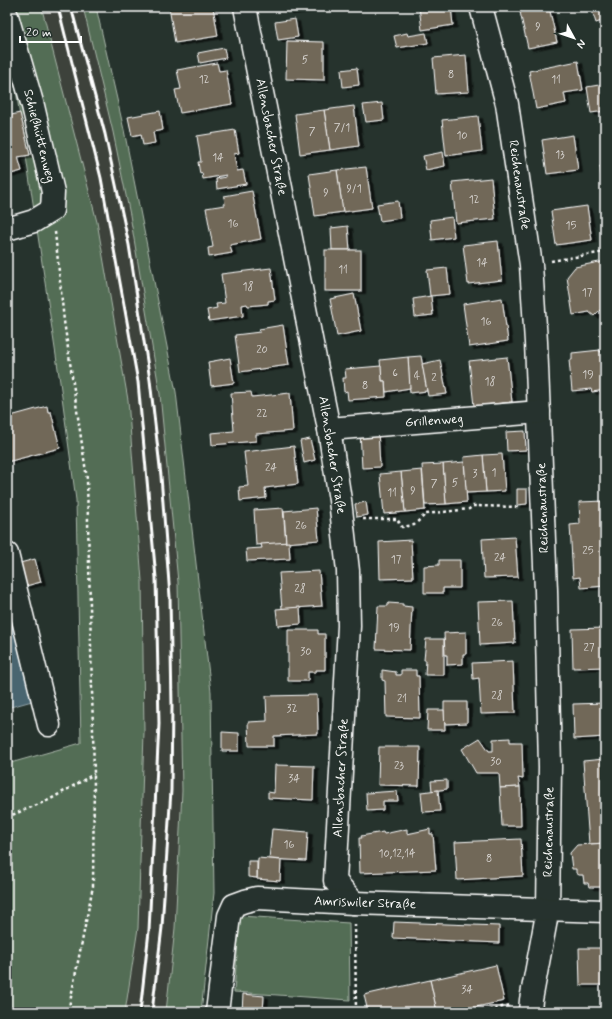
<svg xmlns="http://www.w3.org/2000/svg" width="612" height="1019" font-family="Mynerve,sans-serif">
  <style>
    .built { fill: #3c433a }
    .green { fill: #536d54; stroke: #a9b6aa }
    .water { fill: #49656f; stroke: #92a3a9 }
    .building { fill: #716859; stroke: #fff; filter: url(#shadow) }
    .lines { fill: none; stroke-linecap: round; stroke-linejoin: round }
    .minor-casing { stroke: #fff; stroke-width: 25 }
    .path { stroke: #fff; stroke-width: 2.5; stroke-dasharray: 3 3; stroke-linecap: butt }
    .minor { stroke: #26332d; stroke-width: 22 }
    .rail { stroke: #fff; stroke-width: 3 }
    .labels { text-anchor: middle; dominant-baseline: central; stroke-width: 3; stroke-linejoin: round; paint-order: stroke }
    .number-label { font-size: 11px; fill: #dcd9d6 }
    .street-label { font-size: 13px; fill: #fff; stroke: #26332d }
  </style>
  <defs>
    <filter id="shadow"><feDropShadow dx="4.5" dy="2.5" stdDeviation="0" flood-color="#0009"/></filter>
  </defs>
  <rect width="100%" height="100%" fill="#26332d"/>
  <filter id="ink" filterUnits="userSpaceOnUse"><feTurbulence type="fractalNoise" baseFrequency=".025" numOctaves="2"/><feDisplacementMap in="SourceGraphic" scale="8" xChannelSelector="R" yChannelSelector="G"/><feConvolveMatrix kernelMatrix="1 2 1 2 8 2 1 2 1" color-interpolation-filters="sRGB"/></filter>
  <g filter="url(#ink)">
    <path class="built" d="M 50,7 L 83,7 L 113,132 L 130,215 L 160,394 L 178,582 L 182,791 L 175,928 L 166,1012 L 125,1012 L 138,928 L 144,732 L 142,581 L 128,400 L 97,222 L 43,13 L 51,11 Z"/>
    <g class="green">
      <path d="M 7,7 L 40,7 L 43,13 L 97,222 L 128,400 L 142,581 L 144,732 L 138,928 L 125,1012 L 7,1012 L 7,764 L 81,743 L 76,500 L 60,382 L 16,90 L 7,65 Z"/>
      <path d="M 83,7 L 96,7 L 124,130 L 176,392 L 211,692 L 214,893 L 201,1012 L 166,1012 L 175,928 L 182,791 L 178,582 L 160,394 L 130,215 L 113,132 Z"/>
      <path d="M 240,916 L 349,923 L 350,1000 L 234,992 Z"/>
    </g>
    <path class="water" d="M 7,602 L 8,602 L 32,701 L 7,708 Z"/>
    <g class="building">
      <path d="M 169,7 L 213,7 L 218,36 L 175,43 Z"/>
      <path d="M 288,7 L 312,7 L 312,9 L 288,12 Z"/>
      <path d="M 419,7 L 451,7 L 453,25 L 422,30 Z"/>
      <path d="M 547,7 L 549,7 L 557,42 L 528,48 L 520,12 Z"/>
      <path d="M 591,7 L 601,7 L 605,20 L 596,23 Z"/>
      <path d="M 295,19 L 298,37 L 278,40 L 275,22 Z"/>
      <path d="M 407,33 L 408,36 L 426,33 L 428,43 L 397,48 L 394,36 Z"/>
      <path d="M 287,41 L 324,42 L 324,80 L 286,79 Z"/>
      <path d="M 224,48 L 226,58 L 200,63 L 198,53 Z"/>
      <path d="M 466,55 L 469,92 L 436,94 L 433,58 Z"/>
      <path d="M 578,61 L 583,90 L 564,93 L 566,103 L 536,109 L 529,71 Z"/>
      <path d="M 217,63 L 219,71 L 226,70 L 232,104 L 180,113 L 175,90 L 181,89 L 177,70 Z"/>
      <path d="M 357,68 L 359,85 L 343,87 L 341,70 Z"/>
      <path d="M 605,84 L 605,111 L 591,113 L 587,87 Z"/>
      <path d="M 382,103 L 384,120 L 366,122 L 363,105 Z"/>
      <path d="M 354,106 L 359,146 L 330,150 L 324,110 Z"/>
      <path d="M 324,110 L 330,150 L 300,154 L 295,114 Z"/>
      <path d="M 160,111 L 163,130 L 153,132 L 155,143 L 143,145 L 141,134 L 132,136 L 128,117 Z"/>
      <path d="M 20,113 L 30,155 L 18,157 L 22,171 L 7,175 L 7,116 Z"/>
      <path d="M 478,116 L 482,151 L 446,156 L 442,120 Z"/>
      <path d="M 235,130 L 239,153 L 234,154 L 237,171 L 243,170 L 246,184 L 217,189 L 216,179 L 226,177 L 226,175 L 203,179 L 202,173 L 200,174 L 198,162 L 201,162 L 197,136 Z"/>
      <path d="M 573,135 L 578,170 L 547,174 L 542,140 Z"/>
      <path d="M 443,152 L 445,166 L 426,170 L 423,156 Z"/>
      <path d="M 605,165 L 605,179 L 602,180 L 600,166 Z"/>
      <path d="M 366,167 L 372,208 L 343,212 L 337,170 Z"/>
      <path d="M 337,170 L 343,212 L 315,216 L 309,174 Z"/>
      <path d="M 491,178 L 495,219 L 456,223 L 452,182 Z"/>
      <path d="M 252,191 L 261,239 L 230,245 L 232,253 L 209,257 L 208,248 L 213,247 L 206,208 L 225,205 L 224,196 Z"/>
      <path d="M 398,201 L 400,218 L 380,221 L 377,204 Z"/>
      <path d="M 587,206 L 592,240 L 556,245 L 551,211 Z"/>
      <path d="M 452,217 L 454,237 L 432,240 L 430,220 Z"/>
      <path d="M 348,226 L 350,250 L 332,250 L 331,228 Z"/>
      <path d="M 498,241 L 502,280 L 468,284 L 463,245 Z"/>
      <rect x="325" y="250" width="36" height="41"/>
      <path d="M 599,262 L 605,262 L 605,314 L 600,310 L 594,316 L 589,312 L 573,315 L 567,277 L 575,267 Z"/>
      <path d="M 271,268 L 275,300 L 268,301 L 268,304 L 248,306 L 247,304 L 242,305 L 243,316 L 209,321 L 207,310 L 217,308 L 216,304 L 225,303 L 221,274 Z"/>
      <path d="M 447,268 L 450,294 L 430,296 L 427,270 Z"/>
      <path d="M 354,294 L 361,331 L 337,336 L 330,299 Z"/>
      <path d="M 431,296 L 433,315 L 415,317 L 413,299 Z"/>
      <path d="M 502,298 L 508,341 L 469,347 L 463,304 Z"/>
      <path d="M 283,325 L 289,365 L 240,372 L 235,335 L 260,332 L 259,329 Z"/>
      <path d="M 600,350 L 600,352 L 605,351 L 605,390 L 592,392 L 591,389 L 572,391 L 569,360 L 572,360 L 572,353 Z"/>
      <path d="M 421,356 L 427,391 L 410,393 L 408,357 Z"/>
      <path d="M 408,357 L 410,388 L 386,392 L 385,381 L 382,381 L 380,360 Z"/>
      <path d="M 507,357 L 512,402 L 474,406 L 469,361 Z"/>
      <path d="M 230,358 L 234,383 L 211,386 L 208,362 Z"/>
      <path d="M 440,360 L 447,394 L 428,396 L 422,364 Z"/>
      <path d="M 381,366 L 382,381 L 385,381 L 386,397 L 348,400 L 347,391 L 344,392 L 343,378 L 346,378 L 345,369 Z"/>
      <path d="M 251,392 L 252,397 L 290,393 L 293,431 L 256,434 L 256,441 L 212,445 L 211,433 L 234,431 L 231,393 Z"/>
      <path d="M 47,406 L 48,412 L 51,412 L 60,448 L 7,462 L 7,417 Z"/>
      <path d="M 378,430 L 380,467 L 362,468 L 360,431 Z"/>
      <path d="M 525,431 L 526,450 L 507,451 L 506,432 Z"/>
      <path d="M 310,439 L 315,460 L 304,463 L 300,441 Z"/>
      <path d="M 294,446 L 298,484 L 265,488 L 266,498 L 240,501 L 239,487 L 248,486 L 244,452 Z"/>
      <path d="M 502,454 L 505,491 L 486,492 L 483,455 Z"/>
      <path d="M 483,455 L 486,492 L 466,493 L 464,457 Z"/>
      <path d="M 464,462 L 467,502 L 446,504 L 443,464 Z"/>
      <path d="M 443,464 L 446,504 L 425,505 L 422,465 Z"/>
      <path d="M 422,470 L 425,510 L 405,512 L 401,472 Z"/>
      <path d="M 401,472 L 405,512 L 384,514 L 380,474 Z"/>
      <path d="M 517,489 L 527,489 L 527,504 L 517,505 Z"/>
      <path d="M 605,501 L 605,586 L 581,588 L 580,577 L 573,578 L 570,525 L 580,524 L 579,502 Z"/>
      <path d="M 366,502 L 368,515 L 357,517 L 355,504 Z"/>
      <path d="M 283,508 L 286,543 L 256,545 L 254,510 Z"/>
      <path d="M 316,508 L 319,540 L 286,543 L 284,511 Z"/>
      <path d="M 515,537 L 518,577 L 484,578 L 482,539 Z"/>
      <path d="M 411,540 L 413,578 L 380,579 L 379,542 Z"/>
      <path d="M 289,542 L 290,559 L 247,561 L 246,549 L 262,548 L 261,544 Z"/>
      <path d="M 35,559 L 41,582 L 26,586 L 20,563 Z"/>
      <path d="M 439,560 L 460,560 L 460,588 L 443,588 L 443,593 L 424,593 L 424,566 L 439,565 Z"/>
      <path d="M 319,571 L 322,606 L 282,609 L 279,573 Z"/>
      <path d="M 513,601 L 515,643 L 480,645 L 478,602 Z"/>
      <path d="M 388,603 L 403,604 L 403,606 L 412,607 L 410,650 L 376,649 L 378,606 L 388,606 Z"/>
      <path d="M 300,607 L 301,624 L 278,626 L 276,609 Z"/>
      <path d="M 605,628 L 605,667 L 573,668 L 572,629 Z"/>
      <path d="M 288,630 L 318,630 L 318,634 L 325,634 L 325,670 L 316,670 L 316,672 L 308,672 L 308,681 L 288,681 Z"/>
      <path d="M 466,632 L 466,654 L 463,654 L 463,664 L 447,665 L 447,655 L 445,655 L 444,633 Z"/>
      <path d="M 426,639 L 444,639 L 444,675 L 425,675 L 426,660 L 424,660 Z"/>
      <path d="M 513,661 L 515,713 L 481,714 L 479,678 L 473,679 L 472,663 Z"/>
      <path d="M 382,670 L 396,672 L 396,675 L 401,675 L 401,670 L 416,670 L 416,676 L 419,676 L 420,718 L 386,717 L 385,681 L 382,680 Z"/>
      <path d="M 317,695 L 318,734 L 274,736 L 274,746 L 249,746 L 248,722 L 267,721 L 266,696 Z"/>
      <path d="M 444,702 L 467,702 L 467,723 L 444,724 Z"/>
      <path d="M 605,703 L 605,737 L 574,739 L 573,704 Z"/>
      <path d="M 428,710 L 444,710 L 445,730 L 427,730 Z"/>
      <path d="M 222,732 L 239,733 L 239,751 L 222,751 Z"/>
      <path d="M 480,738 L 489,751 L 493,751 L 493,739 L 510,738 L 510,742 L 522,742 L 523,779 L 518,778 L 520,787 L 500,788 L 499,773 L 476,773 L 462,749 Z"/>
      <path d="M 379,747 L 420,747 L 419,786 L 378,785 Z"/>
      <path d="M 605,759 L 605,843 L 589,844 L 583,761 Z"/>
      <path d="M 275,765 L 314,766 L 313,800 L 268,798 L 268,792 L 274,793 Z"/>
      <path d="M 447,780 L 447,789 L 432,791 L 431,781 Z"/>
      <path d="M 520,787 L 521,826 L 502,826 L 500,788 Z"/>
      <path d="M 438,790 L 440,811 L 423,812 L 421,792 Z"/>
      <path d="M 397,791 L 398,801 L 383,801 L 383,810 L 367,811 L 366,793 Z"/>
      <path d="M 272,829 L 308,832 L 306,861 L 269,859 Z"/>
      <path d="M 407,829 L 407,834 L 430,829 L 430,834 L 433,834 L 436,870 L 360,873 L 359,838 L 362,838 L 361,836 L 383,832 L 384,834 Z"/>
      <path d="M 521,839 L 523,876 L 457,880 L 455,842 Z"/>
      <path d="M 605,843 L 605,887 L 589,887 L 588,883 L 584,883 L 583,875 L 579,875 L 576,873 L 576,869 L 572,869 L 570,853 L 577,845 Z"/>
      <path d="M 258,858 L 281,860 L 280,881 L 257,879 Z"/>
      <path d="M 248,861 L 257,861 L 257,878 L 248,877 Z"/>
      <path d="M 394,922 L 499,926 L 499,943 L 393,938 Z"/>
      <path d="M 579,948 L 605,948 L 605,985 L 580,985 Z"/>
      <path d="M 496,965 L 504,1001 L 453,1012 L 437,1012 L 430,980 Z"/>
      <path d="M 430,980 L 437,1012 L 368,1012 L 364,995 Z"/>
      <path d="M 243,994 L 264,996 L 263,1012 L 242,1012 Z"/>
    </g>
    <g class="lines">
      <defs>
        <g id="minor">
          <path d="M 245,7 L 329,429 L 340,500 L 348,571 L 349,626 L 335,881 L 354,903"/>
          <path d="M 481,7 L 507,104 L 531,265 L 536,342 L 546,590 L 550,767 L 548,909 L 531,1000 L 530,1012"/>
          <path d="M 7,16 L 33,106 L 53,192 L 52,210 L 34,221 L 7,229"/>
          <path d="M 329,429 L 539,412"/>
          <path d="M 7,554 L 49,725"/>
          <path d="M 217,1012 L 229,916 L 234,905 L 245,901 L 257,898 L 354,903 L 605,911"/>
        </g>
      </defs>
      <use href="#minor" class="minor-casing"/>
      <g class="path">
        <path d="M 55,232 L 64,321 L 87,479 L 94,774 L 93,886 L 68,1012"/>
        <path d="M 551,261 L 605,252"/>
        <path d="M 363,519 L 397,519 L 402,527 L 414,525 L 426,514 L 469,509 L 473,506 L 521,507"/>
        <path d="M 7,817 L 49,800 L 94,774"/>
        <path d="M 355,924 L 356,1012"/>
        <path d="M 483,1012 L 510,1005"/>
      </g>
      <use href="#minor" class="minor"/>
      <g class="rail">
        <path d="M 58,7 L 101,178 L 138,382 L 156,578 L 159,724 L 149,931 L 140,1012"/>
        <path d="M 71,7 L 105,134 L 129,245 L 150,380 L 161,476 L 170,597 L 172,706 L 171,790 L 162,927 L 152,1012"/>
      </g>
    </g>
  </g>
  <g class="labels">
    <g class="number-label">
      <text x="538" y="27">9</text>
      <text x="305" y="60">5</text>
      <text x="451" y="75">8</text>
      <text x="204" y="80">12</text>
      <text x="556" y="80">11</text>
      <text x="342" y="128">7/1</text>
      <text x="312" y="132">7</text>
      <text x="462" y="136">10</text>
      <text x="560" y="155">13</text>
      <text x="218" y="158">14</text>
      <text x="354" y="189">9/1</text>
      <text x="326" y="193">9</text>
      <text x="474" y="200">12</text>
      <text x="233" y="224">16</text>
      <text x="571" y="226">15</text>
      <text x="482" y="263">14</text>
      <text x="343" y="270">11</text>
      <text x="248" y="287">18</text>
      <text x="587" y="293">17</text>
      <text x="486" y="322">16</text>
      <text x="262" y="350">20</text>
      <text x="395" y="373">6</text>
      <text x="588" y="375">19</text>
      <text x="417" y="376">4</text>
      <text x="434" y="378">2</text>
      <text x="490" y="382">18</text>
      <text x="365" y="386">8</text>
      <text x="262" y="414">22</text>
      <text x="271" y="468">24</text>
      <text x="494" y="473">1</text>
      <text x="475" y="474">3</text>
      <text x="455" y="483">5</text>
      <text x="434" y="484">7</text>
      <text x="413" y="491">9</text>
      <text x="392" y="493">11</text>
      <text x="301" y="526">26</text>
      <text x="588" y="551">25</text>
      <text x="500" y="558">24</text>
      <text x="396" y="560">17</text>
      <text x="300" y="589">28</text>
      <text x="497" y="623">26</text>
      <text x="394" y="628">19</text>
      <text x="589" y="648">27</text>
      <text x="306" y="652">30</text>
      <text x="497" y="696">28</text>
      <text x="402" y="699">21</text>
      <text x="292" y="709">32</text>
      <text x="496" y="762">30</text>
      <text x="399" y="766">23</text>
      <text x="294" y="779">34</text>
      <text x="289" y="845">16</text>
      <text x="397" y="854">10,12,14</text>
      <text x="489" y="859">8</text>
      <text x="467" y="990">34</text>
    </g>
    <g class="street-label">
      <text transform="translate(39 136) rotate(76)">Schießhüttenweg</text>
      <text transform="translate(271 137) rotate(79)">Allensbacher Straße</text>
      <text transform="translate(519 185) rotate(82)">Reichenaustraße</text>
      <text transform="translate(434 421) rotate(-4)">Grillenweg</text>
      <text transform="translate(332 455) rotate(81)">Allensbacher Straße</text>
      <text transform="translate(543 508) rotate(-92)">Reichenaustraße</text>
      <text transform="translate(341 778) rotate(-87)">Allensbacher Straße</text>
      <text transform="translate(549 832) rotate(-89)">Reichenaustraße</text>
      <text transform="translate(365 903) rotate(2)">Amriswiler Straße</text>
    </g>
  </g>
  <rect width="612" height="1019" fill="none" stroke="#26332d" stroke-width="24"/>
  <rect x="12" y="12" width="588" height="995" fill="none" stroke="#fff" stroke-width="1.5" filter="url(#ink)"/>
  <g transform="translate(574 38) rotate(130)" stroke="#26332d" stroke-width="3" paint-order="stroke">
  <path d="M0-3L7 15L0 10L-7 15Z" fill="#ffffff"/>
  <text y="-6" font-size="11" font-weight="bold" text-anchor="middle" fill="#ffffff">N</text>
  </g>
  <path d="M20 36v6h61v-6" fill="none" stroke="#ffffff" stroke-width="2"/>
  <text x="26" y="36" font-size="12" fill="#ffffff" stroke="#26332d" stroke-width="3" paint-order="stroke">20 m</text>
</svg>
